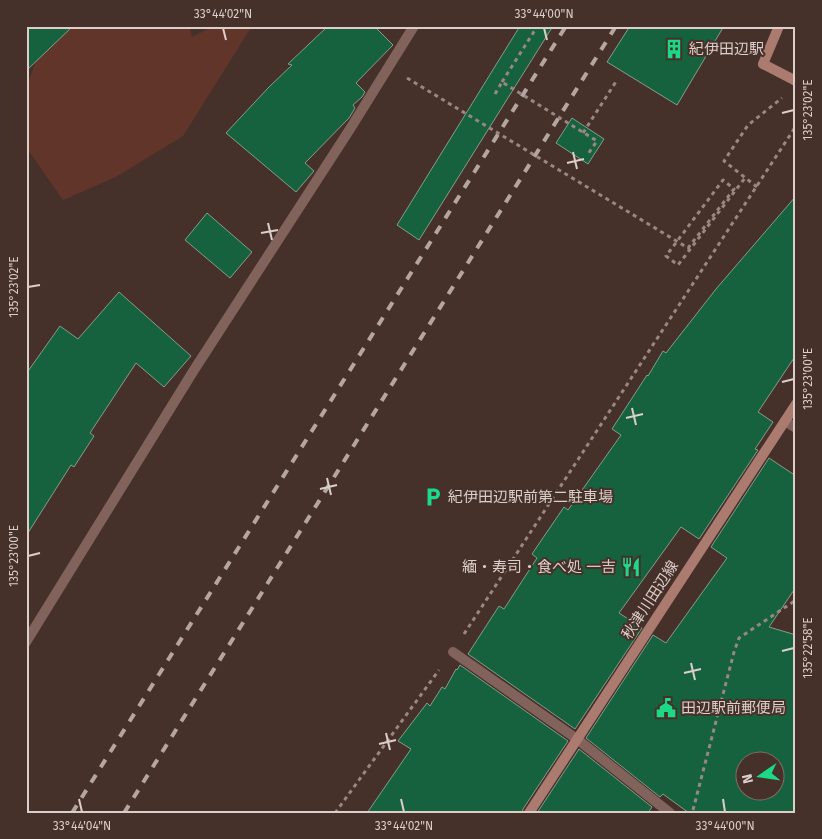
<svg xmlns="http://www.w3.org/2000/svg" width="822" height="839" font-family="'Fira Sans','Noto Sans JP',sans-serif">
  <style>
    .green { fill: #62352a }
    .building { fill: #16623e; stroke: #859d8e; fill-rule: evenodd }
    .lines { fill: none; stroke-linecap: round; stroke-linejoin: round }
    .path { stroke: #988782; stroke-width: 3; stroke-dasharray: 4 4; stroke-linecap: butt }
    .street { stroke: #82635b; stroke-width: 10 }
    .secondary { stroke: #ac7b6f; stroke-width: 10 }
    .rail { stroke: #b5a5a0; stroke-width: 4; stroke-dasharray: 9 9; stroke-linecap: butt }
    .ticks { fill: none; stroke: #dcceca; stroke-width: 2 }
    .labels { text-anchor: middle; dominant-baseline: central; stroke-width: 4; stroke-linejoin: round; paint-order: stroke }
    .poi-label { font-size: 15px; fill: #dcceca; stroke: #46302a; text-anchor: start }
    .street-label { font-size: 15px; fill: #dcceca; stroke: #46302a }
    .neatline { fill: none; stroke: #dcceca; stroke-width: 2 }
    .ticks-label { font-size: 12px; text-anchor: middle; fill: #dcceca }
  </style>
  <rect width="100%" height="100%" fill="#46302a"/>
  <path class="green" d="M 50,26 L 189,26 L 192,37 L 214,26 L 252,26 L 183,136 L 116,177 L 63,200 L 26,147 L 26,82 L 28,82 Z"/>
  <g class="building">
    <path d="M 26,26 L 73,26 L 26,71 Z"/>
    <path d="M 328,26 L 374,26 L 393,45 L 356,83 L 365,92 L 362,97 L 353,105 L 355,108 L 349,118 L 305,163 L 314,171 L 296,192 L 226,133 L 269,87 L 292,65 L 288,64 Z"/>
    <path d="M 520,26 L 553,26 L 419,240 L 397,225 Z"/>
    <path d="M 630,26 L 724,26 L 677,105 L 607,62 Z"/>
    <path d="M 572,118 L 604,139 L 588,164 L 556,143 Z"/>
    <path d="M 796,196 L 796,355 L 758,412 L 773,422 L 755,449 L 758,450 L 699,539 L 681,527 L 619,613 L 642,628 L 575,729 L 468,654 L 499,606 L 504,609 L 537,558 L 532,554 L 564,507 L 568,510 L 621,435 L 612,429 L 647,375 L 648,376 L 663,351 L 666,353 L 716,289 Z"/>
    <path d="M 207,213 L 252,252 L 230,278 L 185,240 Z"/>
    <path d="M 119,292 L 191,356 L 164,387 L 136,363 L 90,433 L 94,436 L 74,467 L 71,465 L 26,536 L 26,374 L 60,326 L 78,339 Z"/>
    <path d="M 769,458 L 796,476 L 796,587 L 769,627 L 796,635 L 796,813 L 689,813 L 663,794 L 660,797 L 586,738 L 653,635 L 666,643 L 727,558 L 711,547 ZM 744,762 L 774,762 L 774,792 L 744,792 Z"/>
    <path d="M 460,665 L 568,741 L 523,809 L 522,813 L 367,813 L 411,749 L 398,741 L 427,703 L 430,706 L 442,687 L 445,689 L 456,669 L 457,670 Z"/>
    <path d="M 579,749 L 652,807 L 648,813 L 537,813 Z"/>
  </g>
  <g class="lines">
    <g class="path">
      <path d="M 407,78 L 688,248 L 734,189 L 723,180 L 666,256 L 678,265 L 745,178"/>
      <path d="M 502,82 L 535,30"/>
      <path d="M 495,94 L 502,82 L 597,141 L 588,154"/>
      <path d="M 583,133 L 617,80"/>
      <path d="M 757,187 L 724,161 L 748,125 L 782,98"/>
      <path d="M 464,634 L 796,126"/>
      <path d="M 693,810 L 734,652 L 739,638 L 796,600"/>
      <path d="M 335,813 L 439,670"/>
    </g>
    <g class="street">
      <path d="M 785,421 L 796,428"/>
      <path d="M 26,642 L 194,370 L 350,129 L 414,26"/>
      <path d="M 453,652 L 577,739 L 670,813"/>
    </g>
    <g class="secondary">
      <path d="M 779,26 L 763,64 L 796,81"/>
      <path d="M 529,813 L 796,404"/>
    </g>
    <g class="rail">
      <path d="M 72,813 L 566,26"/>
      <path d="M 124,813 L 616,26"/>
    </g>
  </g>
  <path class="ticks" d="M 223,28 L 226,40M 544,28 L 547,40M 782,113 L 794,110M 573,152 L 577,169M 567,163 L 584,159M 268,223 L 272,240M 261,233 L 278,230M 28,287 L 40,285M 782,382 L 794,379M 632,408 L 636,425M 626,418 L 643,414M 327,478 L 331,495M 320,489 L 337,485M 28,556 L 40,553M 782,651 L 794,648M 691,663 L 695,680M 684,673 L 701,669M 386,733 L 390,750M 379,744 L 396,740M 79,799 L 82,812M 401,799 L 404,812M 723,799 L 725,812"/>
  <defs>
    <symbol id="building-bare" viewBox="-9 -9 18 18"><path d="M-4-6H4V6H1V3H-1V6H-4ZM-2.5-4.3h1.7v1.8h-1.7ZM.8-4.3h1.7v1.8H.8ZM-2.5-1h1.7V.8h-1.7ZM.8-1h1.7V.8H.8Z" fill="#1cd988" stroke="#46302a" stroke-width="2.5" paint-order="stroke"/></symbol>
    <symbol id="parking-bare" viewBox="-9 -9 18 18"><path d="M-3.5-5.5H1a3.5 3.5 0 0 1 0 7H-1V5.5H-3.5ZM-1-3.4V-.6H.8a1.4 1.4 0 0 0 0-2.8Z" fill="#1cd988" stroke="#46302a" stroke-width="2.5" paint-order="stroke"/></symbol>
    <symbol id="restaurant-bare" viewBox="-9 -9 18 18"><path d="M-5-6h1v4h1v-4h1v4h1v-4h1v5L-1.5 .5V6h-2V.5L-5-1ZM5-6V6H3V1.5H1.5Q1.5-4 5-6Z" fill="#1cd988" stroke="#46302a" stroke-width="2.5" paint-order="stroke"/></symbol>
    <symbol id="civic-bare" viewBox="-9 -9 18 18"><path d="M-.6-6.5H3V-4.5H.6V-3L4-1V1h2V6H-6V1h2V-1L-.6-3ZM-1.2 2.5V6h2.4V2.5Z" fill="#1cd988" stroke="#46302a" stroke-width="2.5" paint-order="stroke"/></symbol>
  </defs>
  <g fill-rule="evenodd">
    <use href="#building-bare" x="660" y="35" width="28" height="28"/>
    <use href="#parking-bare" x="419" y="483" width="28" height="28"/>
    <use href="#restaurant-bare" x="617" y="553" width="28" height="28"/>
    <use href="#civic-bare" x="652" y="694" width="28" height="28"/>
  </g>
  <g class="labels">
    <g class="poi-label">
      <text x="689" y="49">紀伊田辺駅</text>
      <text x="448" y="497">紀伊田辺駅前第二駐車場</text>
      <text x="616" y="567" text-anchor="end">緬・寿司・食べ処 一吉</text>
      <text x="681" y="708">田辺駅前郵便局</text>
    </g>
    <g class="street-label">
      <text transform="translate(650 600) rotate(-57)">秋津川田辺線</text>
    </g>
  </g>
  <rect width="822" height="839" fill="none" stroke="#46302a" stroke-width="55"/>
  <g transform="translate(760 776) rotate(257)"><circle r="24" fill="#46302a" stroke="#826f6a"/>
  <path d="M0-4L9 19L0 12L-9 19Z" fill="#1cd988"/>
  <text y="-8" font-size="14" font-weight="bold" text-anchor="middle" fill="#dcceca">N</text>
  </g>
  <rect x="28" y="28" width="766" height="784" class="neatline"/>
  <g class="ticks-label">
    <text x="223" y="18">33°44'02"N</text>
    <text x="544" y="18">33°44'00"N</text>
    <text transform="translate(808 110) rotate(-90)" y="4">135°23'02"E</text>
    <text transform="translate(14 287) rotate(-90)" y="4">135°23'02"E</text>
    <text transform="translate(808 379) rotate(-90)" y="4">135°23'00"E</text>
    <text transform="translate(14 556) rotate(-90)" y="4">135°23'00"E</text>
    <text transform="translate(808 648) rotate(-90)" y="4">135°22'58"E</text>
    <text x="82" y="830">33°44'04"N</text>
    <text x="404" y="830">33°44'02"N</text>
    <text x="725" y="830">33°44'00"N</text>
  </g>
</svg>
